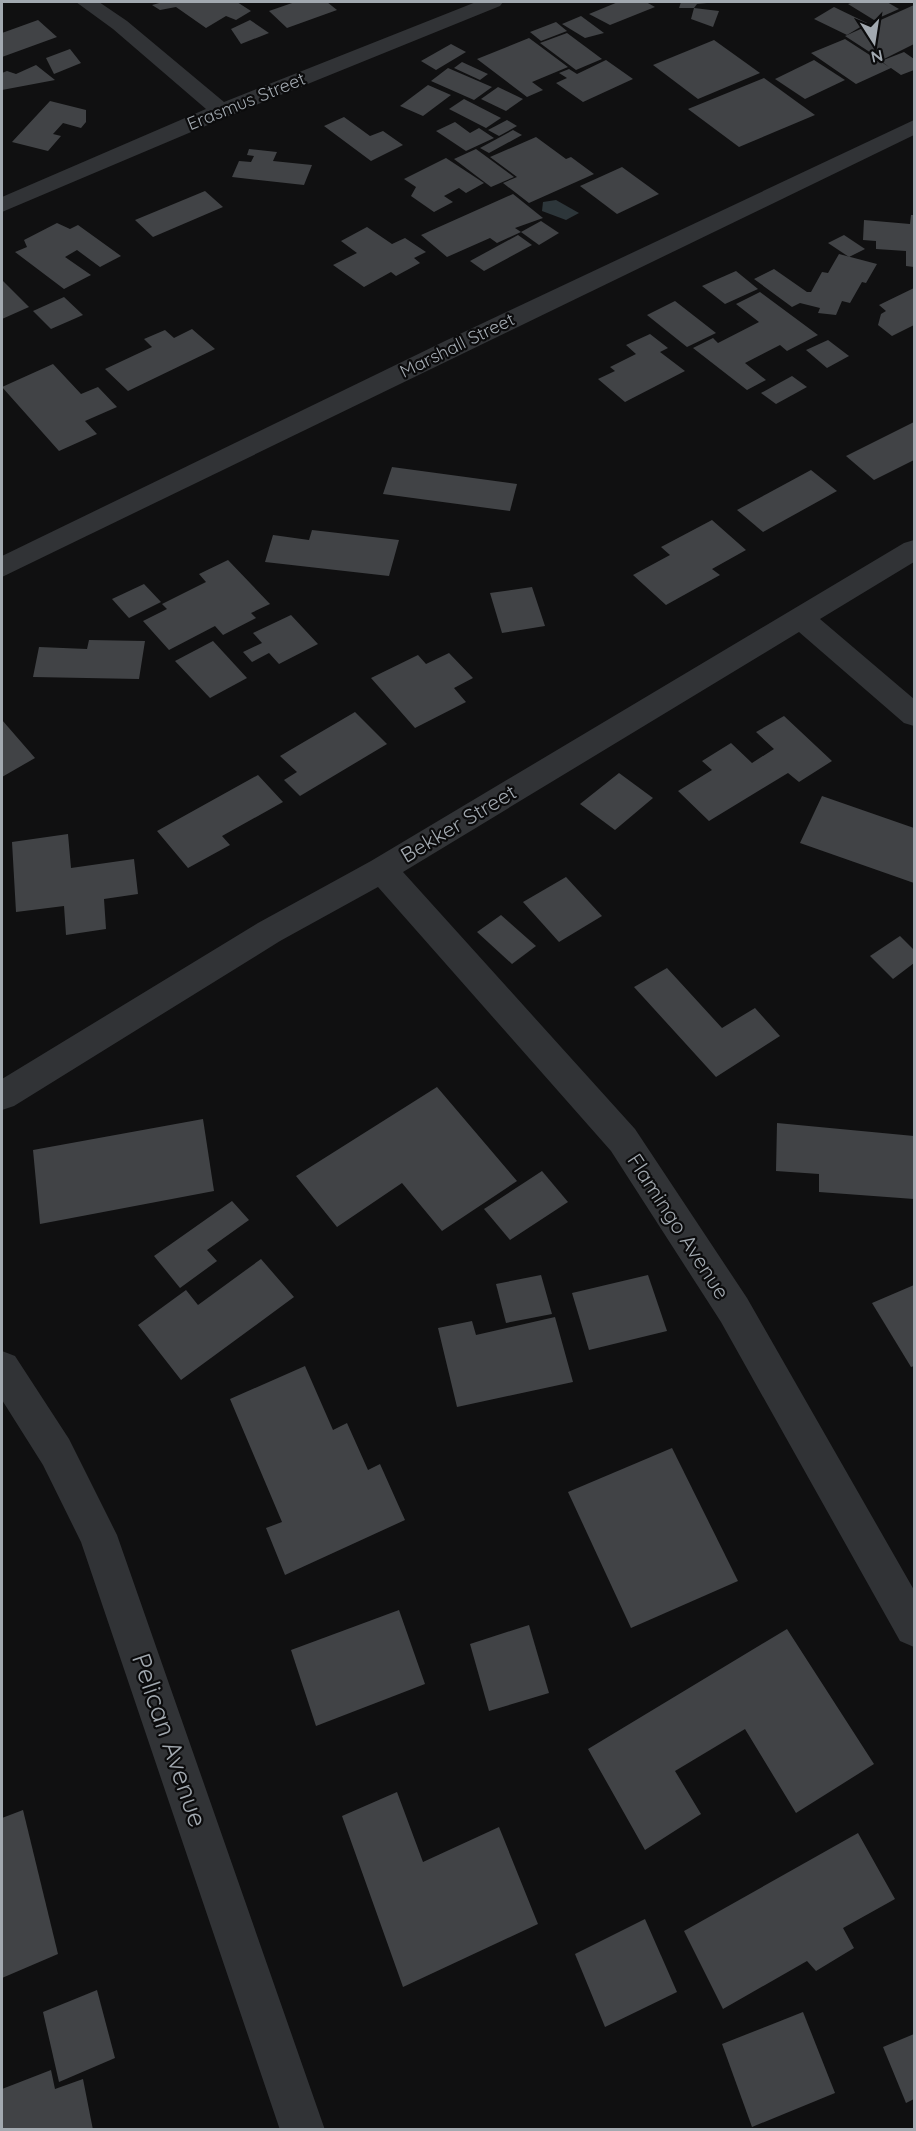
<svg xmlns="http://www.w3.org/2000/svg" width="916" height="2131" font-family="Quicksand,sans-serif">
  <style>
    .water { fill: #2d363a }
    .building { fill: #414346 }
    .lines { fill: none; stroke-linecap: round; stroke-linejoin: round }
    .minor { fill: #313336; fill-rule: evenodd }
    .tertiary { fill: #313336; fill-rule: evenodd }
    .labels { text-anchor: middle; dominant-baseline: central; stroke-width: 4.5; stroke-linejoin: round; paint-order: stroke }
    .far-street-label { font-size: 18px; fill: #a2a9b0; stroke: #0b0b0c }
    .street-label { font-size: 21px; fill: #a2a9b0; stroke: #0b0b0c }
    .near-street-label { font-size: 26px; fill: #a2a9b0; stroke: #0b0b0c }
  </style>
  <rect width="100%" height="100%" fill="#101011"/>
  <path class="water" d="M 556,200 L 579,213 L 566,220 L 542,211 L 543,202 Z"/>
  <g class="building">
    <path d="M 163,2 L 237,2 L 251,11 L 236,20 L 226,16 L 206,28 L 176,7 L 160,10 L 152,5 Z"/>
    <path d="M 295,2 L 327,2 L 337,10 L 287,28 L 269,11 Z"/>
    <path d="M 618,2 L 646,2 L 655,7 L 610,25 L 589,14 Z"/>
    <path d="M 681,2 L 717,2 L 697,4 L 694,8 L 719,11 L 713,27 L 691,19 L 694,8 L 679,8 Z"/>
    <path d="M 854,2 L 887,2 L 899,9 L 874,20 L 848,4 Z"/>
    <path d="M 914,5 L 914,44 L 882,60 L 845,36 Z"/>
    <path d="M 834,7 L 867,23 L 847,35 L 814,19 Z"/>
    <path d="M 581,16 L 604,33 L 585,38 L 562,24 Z"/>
    <path d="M 38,20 L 57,37 L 2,57 L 2,33 Z"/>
    <path d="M 250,20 L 269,33 L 241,44 L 231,29 Z"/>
    <path d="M 556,22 L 567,31 L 541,41 L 530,32 Z"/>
    <path d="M 567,33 L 602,59 L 576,70 L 540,43 Z"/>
    <path d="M 529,38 L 568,67 L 532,82 L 543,90 L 527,97 L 477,59 Z"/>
    <path d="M 845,39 L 879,61 L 876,63 L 880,61 L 889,67 L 881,61 L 904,52 L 914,59 L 914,70 L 901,75 L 891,68 L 856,84 L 811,53 Z"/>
    <path d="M 714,40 L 760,73 L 698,99 L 653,65 Z"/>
    <path d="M 451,44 L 466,52 L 436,70 L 421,61 Z"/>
    <path d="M 70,49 L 81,63 L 54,74 L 46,58 Z"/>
    <path d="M 606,60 L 633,79 L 583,102 L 556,83 L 567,78 L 559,73 L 569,69 L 577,74 Z"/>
    <path d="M 814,60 L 845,80 L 805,99 L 775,79 Z"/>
    <path d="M 462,62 L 488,74 L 480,80 L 454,68 Z"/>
    <path d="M 36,65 L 55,80 L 2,90 L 2,73 L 7,71 L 16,74 Z"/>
    <path d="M 448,68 L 492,87 L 474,100 L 431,81 Z"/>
    <path d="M 764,78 L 815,115 L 739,147 L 688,109 Z"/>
    <path d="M 428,85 L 451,95 L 423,116 L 400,106 Z"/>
    <path d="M 498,87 L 523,99 L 506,111 L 481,99 Z"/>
    <path d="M 464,99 L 501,118 L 486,128 L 449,109 Z"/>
    <path d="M 50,101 L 86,110 L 86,122 L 81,128 L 63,123 L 53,134 L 61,136 L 48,151 L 12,142 Z"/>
    <path d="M 344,117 L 370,136 L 383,131 L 403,145 L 371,161 L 324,126 Z"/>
    <path d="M 507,120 L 517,126 L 499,136 L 488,130 Z"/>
    <path d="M 455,122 L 470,133 L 479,128 L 494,138 L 466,151 L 436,131 Z"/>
    <path d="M 513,130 L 522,135 L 489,153 L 480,148 Z"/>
    <path d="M 536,137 L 566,159 L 571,157 L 594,174 L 529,203 L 503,183 L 517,177 L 490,157 Z"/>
    <path d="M 249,149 L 277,152 L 273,161 L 312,165 L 304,185 L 232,177 L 239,161 L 251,162 L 254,156 L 247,155 Z"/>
    <path d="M 476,149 L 514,177 L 491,187 L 454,159 Z"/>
    <path d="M 446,158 L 484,183 L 466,193 L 459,188 L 444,196 L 453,202 L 434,212 L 411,196 L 416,187 L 404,179 Z"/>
    <path d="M 622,167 L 659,194 L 617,214 L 580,186 Z"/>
    <path d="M 205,191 L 223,207 L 153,237 L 135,220 Z"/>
    <path d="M 513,194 L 543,218 L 515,228 L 521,232 L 497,243 L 490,238 L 447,257 L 421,235 Z"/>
    <path d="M 911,215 L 914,215 L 914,267 L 906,266 L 906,251 L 876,249 L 876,241 L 863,240 L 864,220 L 910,224 Z"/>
    <path d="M 541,221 L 559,233 L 539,245 L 521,232 Z"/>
    <path d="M 57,223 L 70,229 L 78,225 L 121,256 L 100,267 L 77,250 L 65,257 L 91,275 L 64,289 L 15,252 L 27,247 L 24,240 Z"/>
    <path d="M 367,227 L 392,244 L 405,238 L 426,252 L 414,258 L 420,263 L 396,276 L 391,272 L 364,287 L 333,265 L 357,253 L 341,241 Z"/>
    <path d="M 518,235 L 532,245 L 484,271 L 470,261 Z"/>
    <path d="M 844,235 L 865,249 L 849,257 L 828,243 Z"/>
    <path d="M 839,254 L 877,264 L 866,283 L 862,282 L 850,303 L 842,301 L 836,315 L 818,313 L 820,308 L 800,303 L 792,307 L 754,279 L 774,269 L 807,292 L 811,292 L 822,272 L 828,273 Z"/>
    <path d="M 736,271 L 758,289 L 725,304 L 702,286 Z"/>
    <path d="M 2,280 L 29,307 L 2,319 Z"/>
    <path d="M 914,288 L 914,325 L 892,336 L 878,325 L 881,314 L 886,311 L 879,305 Z"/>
    <path d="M 760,292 L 818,335 L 787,351 L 780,345 L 745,363 L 766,380 L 747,390 L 693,348 L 713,338 L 718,343 L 759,322 L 736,304 Z"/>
    <path d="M 64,297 L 83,315 L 51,329 L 33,311 Z"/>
    <path d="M 675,301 L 716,333 L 687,347 L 647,315 Z"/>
    <path d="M 192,329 L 215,349 L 128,391 L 105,369 L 152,347 L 144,339 L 165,330 L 174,338 Z"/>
    <path d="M 650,334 L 668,348 L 660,352 L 685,371 L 625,402 L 598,379 L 615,371 L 610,367 L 636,354 L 626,345 Z"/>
    <path d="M 828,340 L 849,356 L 827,368 L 806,350 Z"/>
    <path d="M 53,364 L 81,394 L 98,387 L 117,407 L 85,421 L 97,434 L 59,451 L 2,387 Z"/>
    <path d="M 792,376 L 807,387 L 776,404 L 761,393 Z"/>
    <path d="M 914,422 L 914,460 L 874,480 L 846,456 Z"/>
    <path d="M 392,467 L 517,484 L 510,511 L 383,494 Z"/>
    <path d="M 811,470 L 837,491 L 763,532 L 737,510 Z"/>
    <path d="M 712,520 L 746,550 L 712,569 L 720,575 L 666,605 L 633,575 L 670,555 L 661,547 Z"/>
    <path d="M 312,530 L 399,540 L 389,576 L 265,562 L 273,535 L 309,540 Z"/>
    <path d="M 228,560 L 270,604 L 251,613 L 256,618 L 223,635 L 215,626 L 169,650 L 143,621 L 167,609 L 162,604 L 206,582 L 199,574 Z"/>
    <path d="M 144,584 L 161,602 L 129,618 L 112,599 Z"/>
    <path d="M 532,587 L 545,626 L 502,633 L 490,593 Z"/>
    <path d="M 291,615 L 318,644 L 279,664 L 269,653 L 252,662 L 243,652 L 262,643 L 253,633 Z"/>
    <path d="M 89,640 L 145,641 L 139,679 L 33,677 L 39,647 L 87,649 Z"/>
    <path d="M 213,641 L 247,678 L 210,698 L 175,661 Z"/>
    <path d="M 449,653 L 473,678 L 454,688 L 466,702 L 415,728 L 371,678 L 418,655 L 426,664 Z"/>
    <path d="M 355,712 L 387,744 L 300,796 L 284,780 L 297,772 L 280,756 Z"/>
    <path d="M 784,716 L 832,761 L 799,782 L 788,773 L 709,821 L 678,791 L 712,770 L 702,761 L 731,743 L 752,763 L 774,749 L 756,732 Z"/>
    <path d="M 2,720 L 35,758 L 2,777 Z"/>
    <path d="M 619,773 L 653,798 L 615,830 L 580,804 Z"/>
    <path d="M 258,775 L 283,802 L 222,836 L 230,845 L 188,868 L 157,831 Z"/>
    <path d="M 822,796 L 914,828 L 914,883 L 800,843 Z"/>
    <path d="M 68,834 L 71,868 L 134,859 L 138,894 L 104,899 L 106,929 L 66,935 L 64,906 L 16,912 L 12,842 Z"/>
    <path d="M 566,877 L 602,916 L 559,942 L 523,902 Z"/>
    <path d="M 501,915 L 536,946 L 512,964 L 477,932 Z"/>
    <path d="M 900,936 L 914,950 L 914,963 L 893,979 L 870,956 Z"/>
    <path d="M 667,968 L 722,1028 L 755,1008 L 780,1036 L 716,1077 L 634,987 Z"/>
    <path d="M 437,1087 L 517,1181 L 442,1231 L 402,1183 L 337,1227 L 296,1176 Z"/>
    <path d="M 203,1119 L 214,1191 L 40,1224 L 33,1150 Z"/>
    <path d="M 777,1123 L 914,1136 L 914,1199 L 819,1192 L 819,1174 L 776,1171 Z"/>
    <path d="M 542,1171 L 568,1202 L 510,1240 L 484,1209 Z"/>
    <path d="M 232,1201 L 249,1220 L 207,1250 L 217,1261 L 180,1288 L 154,1256 Z"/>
    <path d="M 261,1259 L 294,1297 L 181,1380 L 138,1325 L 186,1290 L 198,1305 Z"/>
    <path d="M 541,1275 L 552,1314 L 506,1323 L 496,1284 Z"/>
    <path d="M 648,1275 L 667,1331 L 589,1350 L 572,1293 Z"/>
    <path d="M 914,1285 L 914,1366 L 911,1367 L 872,1303 Z"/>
    <path d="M 555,1317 L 573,1382 L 457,1407 L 438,1328 L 472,1321 L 476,1335 Z"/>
    <path d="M 305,1366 L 333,1430 L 347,1423 L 368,1470 L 380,1464 L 405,1520 L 285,1575 L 266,1528 L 282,1522 L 230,1399 Z"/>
    <path d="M 672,1448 L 738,1581 L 631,1628 L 568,1492 Z"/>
    <path d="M 399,1610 L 425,1684 L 316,1726 L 291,1650 Z"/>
    <path d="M 529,1625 L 549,1693 L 489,1711 L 470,1644 Z"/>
    <path d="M 787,1629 L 874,1764 L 796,1813 L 745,1729 L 675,1771 L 701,1814 L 645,1850 L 588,1749 Z"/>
    <path d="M 397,1792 L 423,1862 L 499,1827 L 538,1924 L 403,1987 L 342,1816 Z"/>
    <path d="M 23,1810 L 58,1954 L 2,1978 L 2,1818 Z"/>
    <path d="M 858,1833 L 895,1899 L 843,1928 L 854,1948 L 816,1971 L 807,1961 L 723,2009 L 684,1931 Z"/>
    <path d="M 645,1919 L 677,1992 L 605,2027 L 575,1954 Z"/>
    <path d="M 97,1990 L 115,2058 L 59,2082 L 43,2012 Z"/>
    <path d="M 803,2012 L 835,2093 L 752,2127 L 722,2044 Z"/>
    <path d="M 914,2034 L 914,2099 L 906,2103 L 883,2047 Z"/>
    <path d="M 51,2070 L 55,2089 L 83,2079 L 93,2130 L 2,2130 L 2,2089 Z"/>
  </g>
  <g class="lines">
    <g class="minor">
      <path d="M 76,2 L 99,2 L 127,21 L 224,102 L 476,2 L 503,2 L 500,6 L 229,116 L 2,212 L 2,197 L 206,109 L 113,29 Z"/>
      <path d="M 914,540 L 914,562 L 820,619 L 914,699 L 914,726 L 904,723 L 799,632 L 403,872 L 635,1129 L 747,1298 L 914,1590 L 914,1647 L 900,1641 L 721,1322 L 611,1151 L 378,887 L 280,941 L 14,1106 L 2,1110 L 2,1079 L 258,923 L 371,861 L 904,543 Z"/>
      <path d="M 2,1351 L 15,1356 L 69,1439 L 117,1535 L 325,2130 L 280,2130 L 81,1542 L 43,1465 L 2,1400 Z"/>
    </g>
    <path class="tertiary" d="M 914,120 L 914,135 L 2,577 L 2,556 L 445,341 Z"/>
  </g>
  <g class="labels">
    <g class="far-street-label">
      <text transform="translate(246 101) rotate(-22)">Erasmus Street</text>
      <text transform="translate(457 345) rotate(-26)">Marshall Street</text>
    </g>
    <g class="street-label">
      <text transform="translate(458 823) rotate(-31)">Bekker Street</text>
      <text transform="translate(679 1226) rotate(57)">Flamingo Avenue</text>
    </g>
    <g class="near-street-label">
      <text transform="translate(170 1740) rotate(71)">Pelican Avenue</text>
    </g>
  </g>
  <rect width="916" height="2131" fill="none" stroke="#a2a9b0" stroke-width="6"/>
  <g transform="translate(874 42) rotate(168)" stroke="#0b0b0c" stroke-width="4.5" paint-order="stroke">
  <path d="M0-4.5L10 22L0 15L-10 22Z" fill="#a2a9b0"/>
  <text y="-9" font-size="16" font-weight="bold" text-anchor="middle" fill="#a2a9b0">N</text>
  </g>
</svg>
